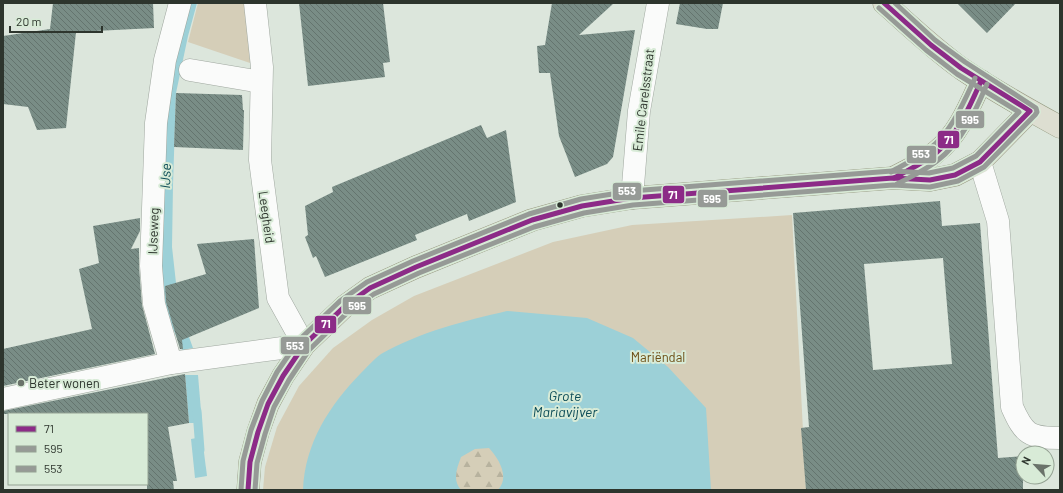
<svg xmlns="http://www.w3.org/2000/svg" width="1063" height="493" font-family="Barlow,sans-serif">
  <style>
    .green { fill: #d5ceb8 }
    .forest { fill: url(#forest-firs) }
    .water { fill: #9cd0d7 }
    .lines { fill: none; stroke-linecap: round; stroke-linejoin: round }
    .stream { stroke: #9cd0d7; stroke-width: 9 }
    .building { fill: url(#building-back-hatch); fill-rule: evenodd }
    .minor-casing { stroke: #9fa79f; stroke-width: 23 }
    .major-casing { stroke: #949a80; stroke-width: 23 }
    .minor { stroke: #fafbfa; stroke-width: 22 }
    .major { stroke: #ddded1; stroke-width: 22 }
    .bus-1-casing { stroke: #d8ebd7; stroke-width: 8 }
    .bus-2-casing { stroke: #d8ebd7; stroke-width: 8 }
    .bus-3-casing { stroke: #d8ebd7; stroke-width: 8 }
    .bus-1 { stroke: #8c2b87; stroke-width: 5 }
    .bus-2 { stroke: #969a96; stroke-width: 5 }
    .bus-3 { stroke: #969a96; stroke-width: 5 }
    .bus-dot { fill: #2d352d; stroke: #d8ebd7; stroke-width: 1.5 }
    .poi-dot { fill: #6a736a; stroke: #d8ebd7; stroke-width: 1.5 }
    .labels { text-anchor: middle; dominant-baseline: central; stroke-width: 4; stroke-linejoin: round; paint-order: stroke }
    .street-label { font-size: 13px; fill: #2d352d; stroke: #d8ebd7 }
    .park-label { font-size: 13px; fill: #6d4e14; stroke: #d8ebd7 }
    .poi-label { font-size: 13px; fill: #2d352d; stroke: #d8ebd7; text-anchor: start }
    .water-label { font-size: 14px; font-style: italic; fill: #0d4d58; stroke: #d8ebd7 }
    .line-badge { stroke: #d8ebd7; stroke-width: 1.5 }
    .badge-label { font-size: 11px; text-anchor: middle; font-weight: bold; fill: #fff }
  </style>
  <defs>
    <pattern id="forest-firs" width="22" height="20" patternUnits="userSpaceOnUse"><rect width="22" height="20" fill="#d5ceb8"/><path d="M5 1l3.5 6h-7zM16 11l3.5 6h-7z" fill="#b7b29e"/></pattern>
    <pattern id="building-back-hatch" width="6" height="6" patternUnits="userSpaceOnUse"><rect width="6" height="6" fill="#798d86"/><path d="M-1 5l2 2M0 0l6 6M5-1l2 2" fill="none" stroke="#64746e"/></pattern>
  </defs>
  <rect width="100%" height="100%" fill="#dce6dc"/>
  <g class="green">
    <path d="M 198,3 L 246,3 L 250,63 L 188,42 Z"/>
    <path d="M 792,215 L 806,490 L 263,490 L 265,467 L 277,427 L 299,386 L 333,348 L 372,320 L 414,296 L 553,242 L 632,225 Z"/>
  </g>
  <path class="forest" d="M 490,448 C 498,459 511,476 498,490 L 461,490 C 452,480 457,468 461,457 L 475,449 Z"/>
  <g class="water">
    <path d="M 188,3 L 197,3 L 188,36 L 176,93 L 173,185 L 172,247 L 176,283 L 191,336 L 189,337 L 193,348 L 182,350 L 168,317 L 159,287 L 164,127 L 177,42 Z"/>
    <path d="M 507,311 L 587,318 L 633,338 L 668,367 L 706,408 L 711,490 L 498,490 C 510,477 499,459 489,448 L 475,449 L 461,457 C 457,468 452,480 461,490 L 303,490 C 305,443 329,406 361,373 C 367,367 374,359 381,354 C 420,332 464,321 507,311 Z"/>
    <path d="M 185,375 L 198,375 L 202,423 L 189,423 Z"/>
    <path d="M 202,437 L 207,476 L 195,478 L 191,439 Z"/>
  </g>
  <g class="lines">
    <path class="stream" d="M 197,411 L 200,450"/>
  </g>
  <g class="building">
    <path d="M 53,3 L 153,3 L 154,28 L 76,32 L 66,128 L 37,130 L 28,107 L 3,104 L 3,36 L 50,29 Z"/>
    <path d="M 299,3 L 383,3 L 390,62 L 383,63 L 385,77 L 308,86 Z"/>
    <path d="M 552,3 L 614,3 L 579,35 L 635,30 L 613,157 L 607,164 L 575,177 L 559,136 L 550,73 L 539,73 L 537,46 L 545,45 Z"/>
    <path d="M 680,3 L 723,3 L 718,29 L 707,29 L 676,24 Z"/>
    <path d="M 957,3 L 1016,3 L 987,33 Z"/>
    <path d="M 176,93 L 242,95 L 243,110 L 244,110 L 243,150 L 174,147 Z"/>
    <path d="M 481,125 L 487,138 L 506,130 L 516,202 L 469,221 L 467,214 L 415,235 L 417,240 L 325,277 L 316,256 L 313,258 L 305,237 L 308,235 L 305,206 L 333,192 L 332,187 Z"/>
    <path d="M 940,201 L 942,226 L 980,223 L 998,458 L 1023,456 L 1023,490 L 806,490 L 801,428 L 809,427 L 793,213 ZM 943,258 L 952,364 L 873,370 L 864,264 Z"/>
    <path d="M 140,218 L 140,231 L 131,249 L 139,248 L 139,267 L 142,305 L 155,354 L 3,386 L 3,349 L 92,329 L 79,269 L 99,263 L 93,226 Z"/>
    <path d="M 254,239 L 259,308 L 182,340 L 183,349 L 180,349 L 166,302 L 165,286 L 206,274 L 197,244 Z"/>
    <path d="M 185,374 L 189,423 L 168,427 L 177,481 L 173,481 L 174,490 L 147,490 L 147,414 L 3,414 L 3,411 Z"/>
  </g>
  <g class="lines">
    <defs>
      <g id="minor">
        <path d="M 190,70 L 261,82"/>
        <path d="M 980,162 L 998,221 L 1012,407 C 1024,434 1029,438 1060,438"/>
        <path d="M 632,198 L 639,111 L 658,3"/>
        <path d="M 171,363 L 154,304 L 151,266 L 156,123 L 165,60 L 180,3"/>
        <path d="M 3,399 L 171,363 L 304,345 L 278,298 L 260,160 L 262,67 L 255,3"/>
      </g>
      <g id="major">
        <path d="M 884,3 C 910,26 934,49 962,69 C 993,90 1027,109 1060,127"/>
        <path d="M 893,178 C 908,170 924,163 936,152 C 958,135 970,105 981,81"/>
        <path d="M 248,490 L 250,462 L 258,432 L 268,404 L 283,376 L 304,345 L 345,306 L 370,288 L 416,267 L 532,220 L 582,206 L 632,198 L 893,178 L 930,180 L 955,175 L 980,162 L 1030,111"/>
      </g>
    </defs>
    <use href="#minor" class="minor-casing"/>
    <use href="#major" class="major-casing"/>
    <use href="#minor" class="minor"/>
    <use href="#major" class="major"/>
    <defs>
      <g id="bus-1">
        <path d="M 894,178 C 908,170 924,163 937,152 C 958,134 970,106 981,81"/>
        <path d="M 248,490 L 250,462 L 258,432 L 268,404 L 283,376 L 304,345 L 345,306 L 370,288 L 416,267 L 532,220 L 582,206 L 632,198 L 893,178 L 930,180 L 955,175 L 980,162 L 1030,111 L 961,68 L 931,45 L 884,3"/>
      </g>
      <g id="bus-2">
        <path d="M 897,184 C 911,177 925,170 937,161 C 962,142 975,112 987,84"/>
        <path d="M 255,490 L 257,463 L 265,434 L 274,407 L 289,380 L 309,350 L 349,311 L 374,294 L 419,273 L 534,227 L 584,213 L 633,205 L 893,185 L 930,187 L 958,181 L 984,167 L 1035,115 L 1037,112 L 1036,108 L 965,62 L 935,40 L 895,3"/>
      </g>
      <g id="bus-3">
        <path d="M 891,172 C 903,165 916,159 928,150 C 951,133 963,104 975,78"/>
        <path d="M 241,490 L 243,461 L 251,430 L 262,401 L 277,372 L 299,340 L 340,301 L 367,282 L 413,261 L 529,214 L 581,199 L 631,191 L 892,171 L 929,173 L 953,168 L 976,156 L 1019,112 L 957,74 L 926,50 L 879,8"/>
      </g>
    </defs>
    <use href="#bus-1" class="bus-1-casing"/>
    <use href="#bus-2" class="bus-2-casing"/>
    <use href="#bus-3" class="bus-3-casing"/>
    <use href="#bus-1" class="bus-1"/>
    <use href="#bus-2" class="bus-2"/>
    <use href="#bus-3" class="bus-3"/>
  </g>
  <circle class="bus-dot" cx="560" cy="205" r="3.5"/>
  <circle class="poi-dot" cx="21" cy="383" r="4"/>
  <g class="labels">
    <g class="street-label">
      <text transform="translate(643 100) rotate(-83)">Emile Carelsstraat</text>
      <text transform="translate(267 217) rotate(82)">Leegheid</text>
      <text transform="translate(153 231) rotate(-88)">IJseweg</text>
    </g>
    <g class="park-label">
      <text x="658" y="357">Mariëndal</text>
    </g>
    <g class="poi-label">
      <text x="29" y="383">Beter wonen</text>
    </g>
    <g class="water-label">
      <text transform="translate(165 176) rotate(-88)">IJse</text>
      <text x="565" y="395">Grote<tspan x="565" dy="16">Mariavijver</tspan></text>
    </g>
  </g>
  <g class="line-badge">
    <rect x="955" y="110" width="30" height="19" rx="4" fill="#969a96"/>
    <rect x="937" y="130" width="23" height="19" rx="4" fill="#8c2b87"/>
    <rect x="906" y="145" width="31" height="19" rx="4" fill="#969a96"/>
    <rect x="612" y="182" width="30" height="19" rx="4" fill="#969a96"/>
    <rect x="662" y="185" width="23" height="19" rx="4" fill="#8c2b87"/>
    <rect x="697" y="189" width="31" height="19" rx="4" fill="#969a96"/>
    <rect x="342" y="296" width="30" height="19" rx="4" fill="#969a96"/>
    <rect x="314" y="315" width="23" height="19" rx="4" fill="#8c2b87"/>
    <rect x="280" y="336" width="30" height="19" rx="4" fill="#969a96"/>
  </g>
  <g class="badge-label">
    <text x="970" y="124">595</text>
    <text x="949" y="144">71</text>
    <text x="921" y="158">553</text>
    <text x="627" y="195">553</text>
    <text x="673" y="199">71</text>
    <text x="712" y="203">595</text>
    <text x="357" y="310">595</text>
    <text x="326" y="328">71</text>
    <text x="295" y="350">553</text>
  </g>
  <rect width="1063" height="493" fill="none" stroke="#2d352d" stroke-width="8"/>
  <rect x="8" y="413" width="140" height="72" fill="#d8ebd7" stroke="#94a293"/>
  <rect x="16" y="426" width="20" height="6" fill="#8c2b87" stroke="#94a293"/>
  <text x="44" y="433" font-size="12" fill="#2d352d">71</text>
  <rect x="16" y="446" width="20" height="6" fill="#969a96" stroke="#94a293"/>
  <text x="44" y="453" font-size="12" fill="#2d352d">595</text>
  <rect x="16" y="466" width="20" height="6" fill="#969a96" stroke="#94a293"/>
  <text x="44" y="473" font-size="12" fill="#2d352d">553</text>
  <g transform="translate(1035 465) rotate(296)"><circle r="19" fill="#d8ebd7" stroke="#94a293"/>
  <path d="M0-3L7 15L0 10L-7 15Z" fill="#6a736a"/>
  <text y="-6" font-size="11" font-weight="bold" text-anchor="middle" fill="#2d352d">N</text>
  </g>
  <path d="M10 26v6h92v-6" fill="none" stroke="#2d352d" stroke-width="2"/>
  <text x="16" y="26" font-size="12" fill="#2d352d" stroke="#d8ebd7" stroke-width="3" paint-order="stroke">20 m</text>
</svg>
